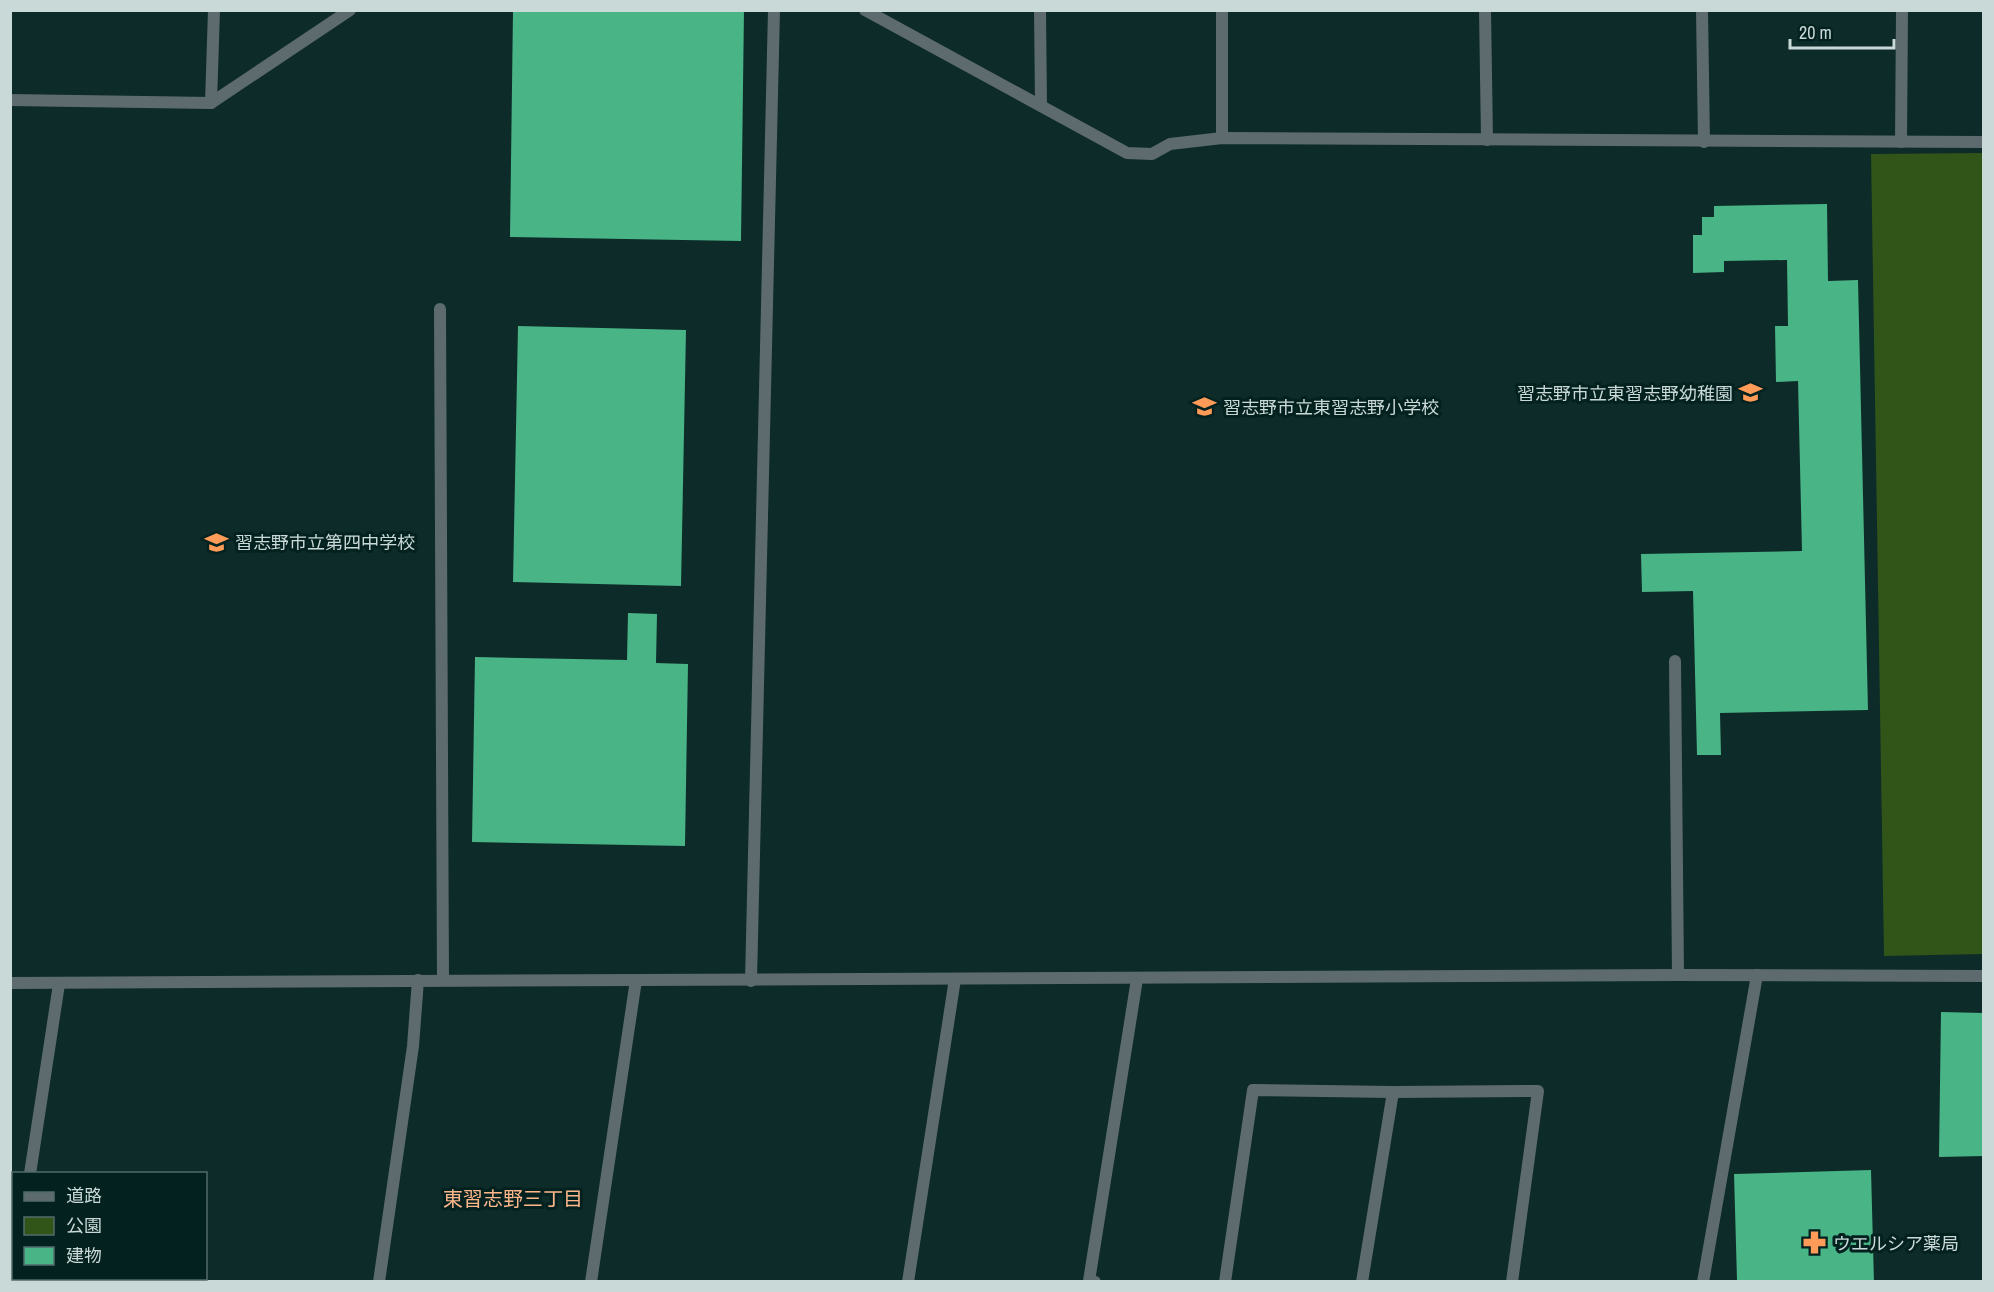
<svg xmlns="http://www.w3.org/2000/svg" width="1994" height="1292" font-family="'Archivo Narrow','Noto Sans JP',sans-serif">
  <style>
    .green { fill: #315418 }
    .building { fill: #49b485 }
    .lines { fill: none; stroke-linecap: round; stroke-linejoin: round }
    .service { stroke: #5e6b6e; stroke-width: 12 }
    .minor { stroke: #5e6b6e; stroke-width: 12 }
    .labels { text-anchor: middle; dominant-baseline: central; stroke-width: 6; stroke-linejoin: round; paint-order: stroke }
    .poi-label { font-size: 18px; fill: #c9d9d7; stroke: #03211f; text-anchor: start }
    .neighbourhood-label { font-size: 20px; fill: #fdb78b; stroke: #03211f }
  </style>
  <rect width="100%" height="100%" fill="#0d2b29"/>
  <path class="green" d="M 1983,153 L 1983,954 L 1884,956 L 1871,154 Z"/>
  <g class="building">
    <path d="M 513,10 L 744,10 L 741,241 L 510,237 Z"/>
    <path d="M 1827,204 L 1828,281 L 1858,280 L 1868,710 L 1720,713 L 1721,755 L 1697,755 L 1693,591 L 1642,592 L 1641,554 L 1802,551 L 1798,381 L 1776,382 L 1775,326 L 1788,326 L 1787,260 L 1724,261 L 1724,272 L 1693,273 L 1693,235 L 1702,235 L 1702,217 L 1714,217 L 1714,206 Z"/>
    <path d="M 518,326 L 686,330 L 681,586 L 513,582 Z"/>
    <path d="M 628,613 L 657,614 L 656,663 L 688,664 L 685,846 L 472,842 L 475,657 L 627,660 Z"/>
    <path d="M 1941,1012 L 1984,1013 L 1984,1156 L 1939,1157 Z"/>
    <path d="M 1871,1170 L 1874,1282 L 1733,1282 L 1737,1280 L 1734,1174 Z"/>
  </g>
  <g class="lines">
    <g class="service">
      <path d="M 440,309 L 443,980"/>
      <path d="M 1675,661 L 1678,975"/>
      <path d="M 751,981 L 774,10"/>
    </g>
    <g class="minor">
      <path d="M 865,10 L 1127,153 L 1152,154 L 1170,144 L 1222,138 L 1984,142"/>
      <path d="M 1040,10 L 1041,106"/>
      <path d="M 1222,10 L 1222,138"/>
      <path d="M 1485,10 L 1487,140"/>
      <path d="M 1702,10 L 1704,142"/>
      <path d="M 10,100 L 211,103 L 350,10"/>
      <path d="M 211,103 L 214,10"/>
      <path d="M 1901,142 L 1902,10"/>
      <path d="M 10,983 L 1678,975 L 1984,976"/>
      <path d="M 30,1174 L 59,984"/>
      <path d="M 14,1282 L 15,1278"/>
      <path d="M 379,1282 L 413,1046 L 418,980"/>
      <path d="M 591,1282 L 636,980"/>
      <path d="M 908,1282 L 955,979"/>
      <path d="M 1095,1282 L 1089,1281 L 1137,979"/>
      <path d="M 1225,1282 L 1253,1090 L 1393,1092 L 1538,1091 L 1512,1282"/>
      <path d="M 1362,1282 L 1393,1092"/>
      <path d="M 1703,1282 L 1757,975"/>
    </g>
  </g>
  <defs>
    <symbol id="school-bare" viewBox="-9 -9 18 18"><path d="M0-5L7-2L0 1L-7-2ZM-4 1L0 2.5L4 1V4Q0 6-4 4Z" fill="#fe9b58" stroke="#03211f" stroke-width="2.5" paint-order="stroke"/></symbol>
    <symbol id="pharmacy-bare" viewBox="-9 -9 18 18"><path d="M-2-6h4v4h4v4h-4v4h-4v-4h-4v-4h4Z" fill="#fe9b58" stroke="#03211f" stroke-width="2.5" paint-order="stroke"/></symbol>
  </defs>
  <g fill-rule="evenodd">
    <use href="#school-bare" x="1734" y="376" width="33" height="33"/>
    <use href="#school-bare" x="1188" y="390" width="33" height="33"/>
    <use href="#school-bare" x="200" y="526" width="33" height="33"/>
    <use href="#pharmacy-bare" x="1798" y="1226" width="33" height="33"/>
  </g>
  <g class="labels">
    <g class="poi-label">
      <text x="1733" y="393" text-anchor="end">習志野市立東習志野幼稚園</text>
      <text x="1223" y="407">習志野市立東習志野小学校</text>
      <text x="235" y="542">習志野市立第四中学校</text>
      <text x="1833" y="1243">ウエルシア薬局</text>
    </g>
    <g class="neighbourhood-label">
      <text x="513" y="1198">東習志野三丁目</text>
    </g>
  </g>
  <rect width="1994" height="1292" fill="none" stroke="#c9d9d7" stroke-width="24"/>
  <rect x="12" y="1172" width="195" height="108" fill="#03211f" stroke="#526b69" stroke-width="1.5"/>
  <rect x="24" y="1192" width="30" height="9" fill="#5e6b6e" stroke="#526b69" stroke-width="1.5"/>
  <text x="66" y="1202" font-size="18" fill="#c9d9d7">道路</text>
  <rect x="24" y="1217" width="30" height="18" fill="#315418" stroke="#526b69" stroke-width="1.5"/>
  <text x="66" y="1232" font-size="18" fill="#c9d9d7">公園</text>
  <rect x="24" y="1247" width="30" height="18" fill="#49b485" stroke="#526b69" stroke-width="1.5"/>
  <text x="66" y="1262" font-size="18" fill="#c9d9d7">建物</text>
  <path d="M1790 39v9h104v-9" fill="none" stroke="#c9d9d7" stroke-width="3"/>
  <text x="1799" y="39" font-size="18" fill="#c9d9d7" stroke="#03211f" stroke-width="4.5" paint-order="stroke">20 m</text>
</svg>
